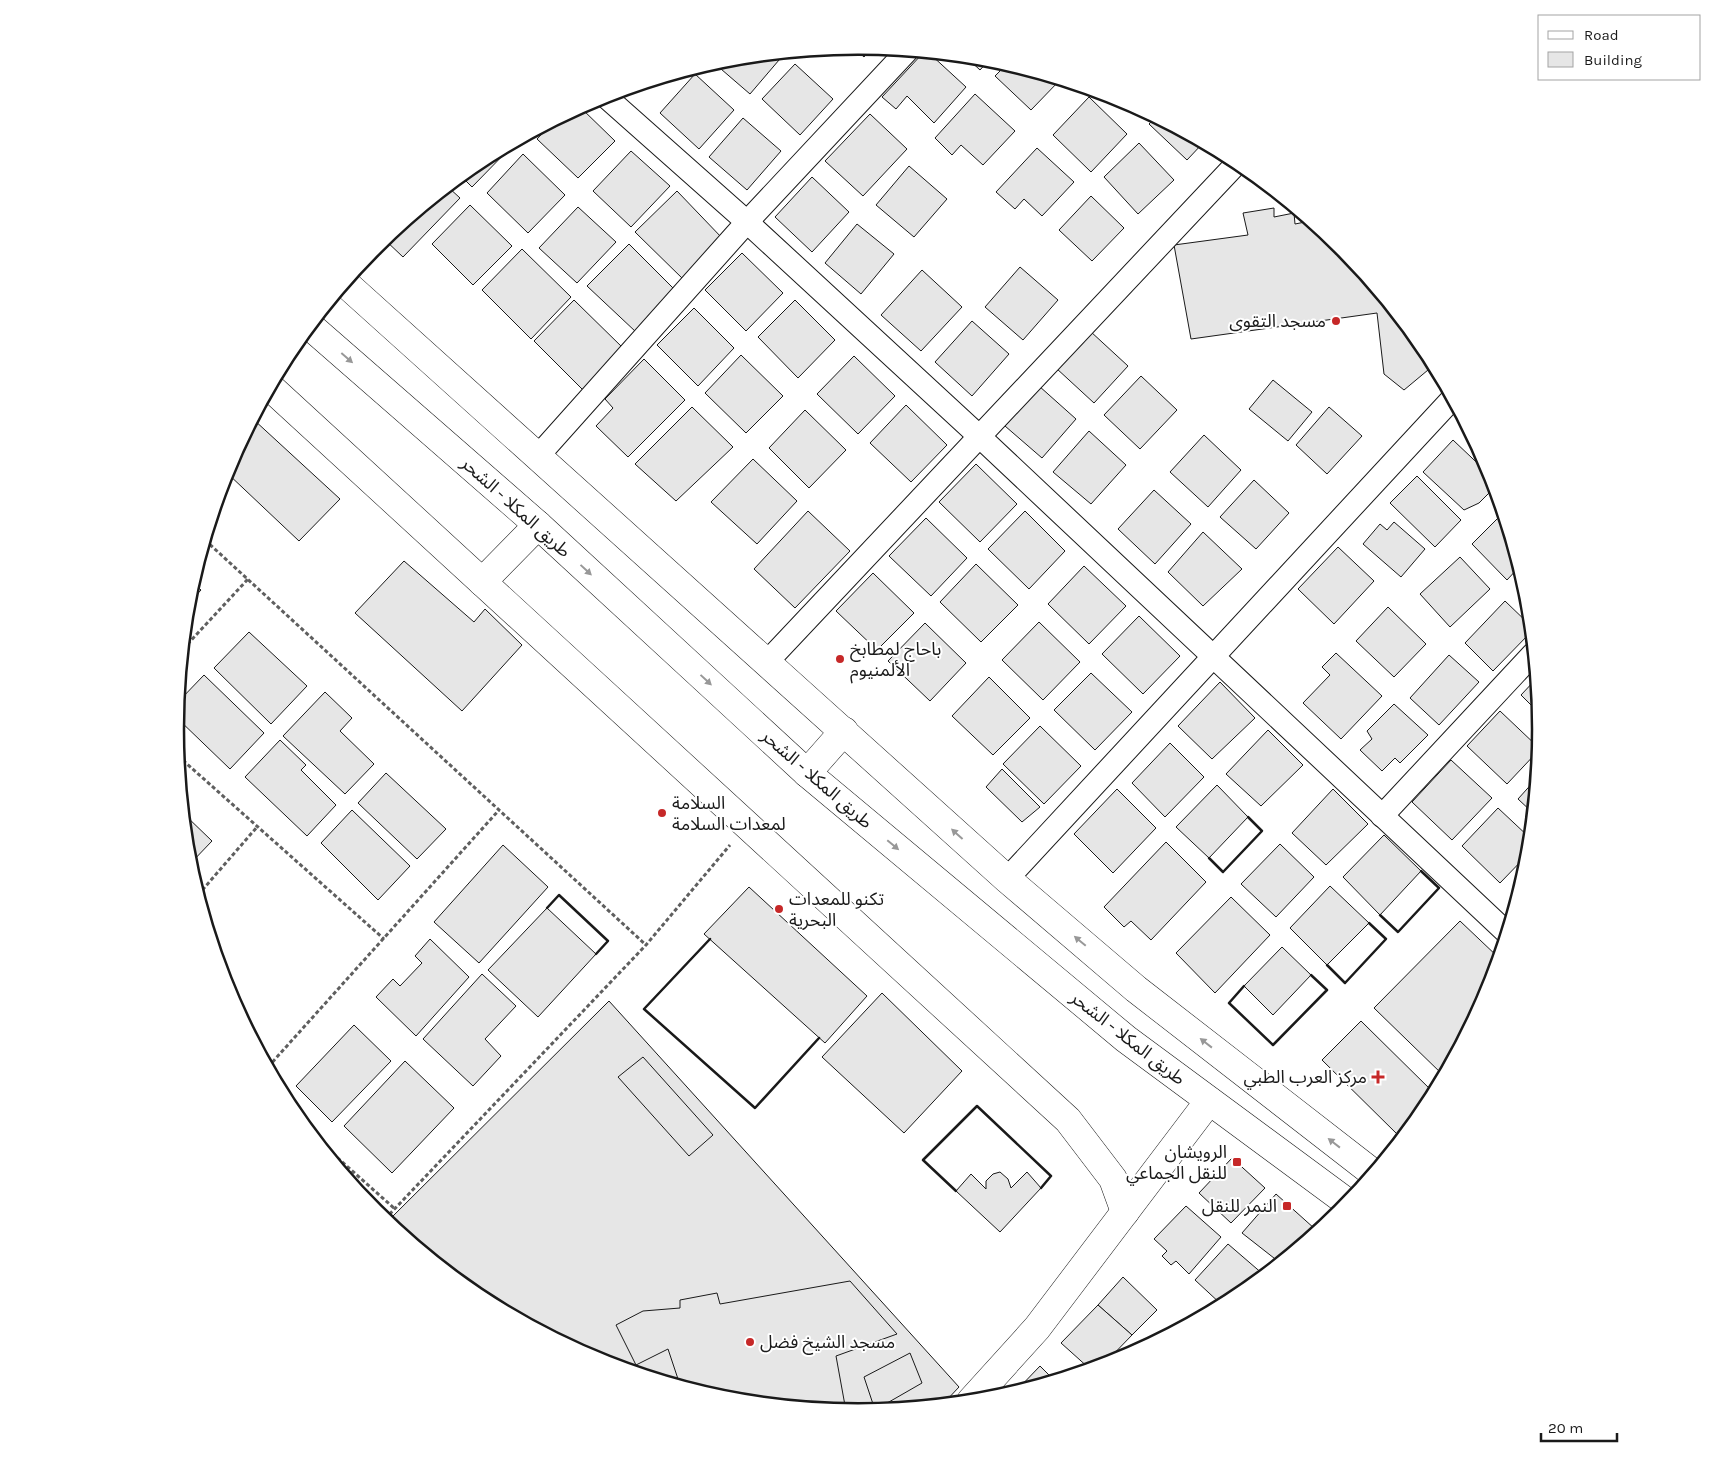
<svg xmlns="http://www.w3.org/2000/svg" width="1716" height="1458" font-family="Karla,'Noto Sans Arabic',sans-serif">
  <style>
    .building { fill: #e6e6e6; stroke: #1a1a1a }
    .lines { fill: none; stroke-linecap: round; stroke-linejoin: round }
    .street-casing { stroke: #1a1a1a; stroke-width: 24 }
    .secondary-casing { stroke: #1a1a1a; stroke-width: 29 }
    .highway-casing { stroke: #1a1a1a; stroke-width: 29 }
    .path { stroke: #5f5f5f; stroke-width: 3; stroke-dasharray: 4 2.5; stroke-linecap: butt }
    .street { stroke: #fff; stroke-width: 22 }
    .secondary { stroke: #fff; stroke-width: 28 }
    .highway { stroke: #fff; stroke-width: 28 }
    .wall { stroke: #1a1a1a; stroke-width: 2.5 }
    .oneway { fill: #989898 }
    .poi-dot { fill: #c62828; stroke: #fff; stroke-width: 2 }
    .labels { text-anchor: middle; dominant-baseline: central; stroke-width: 4; stroke-linejoin: round; paint-order: stroke }
    .poi-label { font-size: 18px; fill: #1a1a1a; stroke: #fff; text-anchor: end }
    .street-label { font-size: 18px; fill: #1a1a1a; stroke: #fff }
    .rim { fill: none; stroke: #1a1a1a; stroke-width: 2.5 }
  </style>
  <rect width="100%" height="100%" fill="#fff"/>
  <g class="building">
    <path d="M 858,46 L 872,48 L 864,57 L 853,47 Z"/>
    <path d="M 785,53 L 750,94 L 714,63 L 725,59 Z"/>
    <path d="M 923,53 L 929,53 L 966,87 L 934,123 L 907,96 L 896,109 L 882,97 Z"/>
    <path d="M 966,57 L 990,59 L 980,70 Z"/>
    <path d="M 795,64 L 833,99 L 800,135 L 762,99 Z"/>
    <path d="M 1007,64 L 1060,80 L 1031,110 L 995,76 Z"/>
    <path d="M 695,74 L 734,110 L 699,149 L 660,113 Z"/>
    <path d="M 975,94 L 1015,131 L 983,165 L 961,145 L 952,155 L 935,138 Z"/>
    <path d="M 1089,97 L 1127,134 L 1091,172 L 1053,135 Z"/>
    <path d="M 1121,99 L 1145,112 L 1141,117 Z"/>
    <path d="M 580,107 L 615,141 L 578,178 L 537,139 L 553,122 Z"/>
    <path d="M 870,114 L 907,149 L 863,196 L 825,161 Z"/>
    <path d="M 743,118 L 781,151 L 747,190 L 709,157 Z"/>
    <path d="M 1155,118 L 1203,143 L 1187,160 L 1149,124 Z"/>
    <path d="M 1139,143 L 1174,180 L 1138,214 L 1104,177 Z"/>
    <path d="M 511,144 L 513,145 L 472,187 L 461,176 L 479,161 Z"/>
    <path d="M 1037,148 L 1074,182 L 1042,216 L 1024,199 L 1015,209 L 996,192 Z"/>
    <path d="M 631,151 L 670,186 L 631,227 L 593,191 Z"/>
    <path d="M 523,154 L 565,195 L 528,233 L 487,193 Z"/>
    <path d="M 909,166 L 947,199 L 914,237 L 876,205 Z"/>
    <path d="M 812,177 L 849,212 L 812,252 L 775,217 Z"/>
    <path d="M 448,187 L 460,198 L 403,257 L 384,239 Z"/>
    <path d="M 677,191 L 723,239 L 684,280 L 635,232 Z"/>
    <path d="M 1091,196 L 1124,228 L 1092,261 L 1059,230 Z"/>
    <path d="M 470,205 L 512,246 L 473,285 L 432,244 Z"/>
    <path d="M 578,207 L 616,242 L 577,283 L 539,248 Z"/>
    <path d="M 1274,208 L 1274,217 L 1294,213 L 1295,224 L 1310,221 L 1341,246 L 1426,350 L 1434,365 L 1404,390 L 1384,374 L 1377,313 L 1191,339 L 1174,245 L 1248,235 L 1243,213 Z"/>
    <path d="M 857,224 L 894,254 L 861,294 L 825,263 Z"/>
    <path d="M 629,244 L 675,290 L 636,332 L 587,286 Z"/>
    <path d="M 522,249 L 571,297 L 531,339 L 482,290 Z"/>
    <path d="M 742,253 L 783,293 L 746,331 L 705,290 Z"/>
    <path d="M 1020,267 L 1058,300 L 1023,340 L 985,307 Z"/>
    <path d="M 922,270 L 962,307 L 921,351 L 881,315 Z"/>
    <path d="M 574,300 L 623,348 L 583,390 L 534,341 Z"/>
    <path d="M 795,300 L 835,340 L 798,378 L 758,337 Z"/>
    <path d="M 694,308 L 734,348 L 698,386 L 657,345 Z"/>
    <path d="M 972,321 L 1009,354 L 972,396 L 935,362 Z"/>
    <path d="M 1090,331 L 1128,366 L 1094,403 L 1056,368 Z"/>
    <path d="M 741,355 L 783,396 L 746,433 L 705,393 Z"/>
    <path d="M 854,356 L 895,396 L 858,434 L 817,394 Z"/>
    <path d="M 644,359 L 685,400 L 628,457 L 596,426 L 613,408 L 605,399 Z"/>
    <path d="M 1141,376 L 1177,410 L 1140,449 L 1104,415 Z"/>
    <path d="M 1273,380 L 1312,412 L 1288,441 L 1249,409 Z"/>
    <path d="M 1039,386 L 1076,419 L 1042,458 L 1005,426 Z"/>
    <path d="M 906,405 L 947,445 L 911,482 L 870,443 Z"/>
    <path d="M 692,407 L 733,447 L 676,501 L 635,464 Z"/>
    <path d="M 1329,407 L 1362,436 L 1327,474 L 1296,445 Z"/>
    <path d="M 805,410 L 846,450 L 809,488 L 769,448 Z"/>
    <path d="M 253,419 L 340,499 L 299,541 L 226,472 Z"/>
    <path d="M 1089,431 L 1126,465 L 1091,504 L 1053,472 Z"/>
    <path d="M 1204,435 L 1241,470 L 1208,507 L 1170,472 Z"/>
    <path d="M 1453,440 L 1491,476 L 1493,480 L 1489,493 L 1479,503 L 1464,510 L 1423,472 Z"/>
    <path d="M 753,459 L 797,501 L 757,544 L 711,502 Z"/>
    <path d="M 976,464 L 1017,504 L 980,542 L 939,502 Z"/>
    <path d="M 1417,476 L 1461,520 L 1435,547 L 1390,503 Z"/>
    <path d="M 1254,480 L 1289,513 L 1256,549 L 1220,517 Z"/>
    <path d="M 1154,490 L 1191,524 L 1155,564 L 1118,529 Z"/>
    <path d="M 808,511 L 850,551 L 795,608 L 754,569 Z"/>
    <path d="M 1025,511 L 1065,551 L 1029,589 L 988,549 Z"/>
    <path d="M 1503,513 L 1519,567 L 1507,580 L 1472,544 Z"/>
    <path d="M 926,518 L 967,558 L 931,596 L 889,556 Z"/>
    <path d="M 1394,522 L 1425,549 L 1401,577 L 1363,544 L 1380,524 L 1387,530 Z"/>
    <path d="M 1203,532 L 1242,569 L 1203,606 L 1168,572 Z"/>
    <path d="M 1338,547 L 1374,581 L 1334,624 L 1298,589 Z"/>
    <path d="M 1460,557 L 1490,589 L 1450,627 L 1420,594 Z"/>
    <path d="M 404,561 L 474,622 L 485,609 L 522,645 L 462,711 L 355,613 Z"/>
    <path d="M 976,564 L 1018,605 L 981,642 L 940,602 Z"/>
    <path d="M 1084,566 L 1126,606 L 1089,644 L 1048,604 Z"/>
    <path d="M 873,573 L 914,613 L 877,650 L 836,611 Z"/>
    <path d="M 192,582 L 201,590 L 188,604 L 188,596 Z"/>
    <path d="M 1505,601 L 1531,626 L 1531,632 L 1493,671 L 1465,643 Z"/>
    <path d="M 1388,607 L 1426,644 L 1394,677 L 1356,641 Z"/>
    <path d="M 1139,616 L 1180,656 L 1143,694 L 1102,654 Z"/>
    <path d="M 1039,622 L 1080,662 L 1043,700 L 1002,660 Z"/>
    <path d="M 925,623 L 966,663 L 930,701 L 888,661 Z"/>
    <path d="M 249,632 L 307,686 L 271,724 L 214,668 Z"/>
    <path d="M 1336,653 L 1382,696 L 1341,739 L 1303,703 L 1330,675 L 1322,667 Z"/>
    <path d="M 1449,655 L 1479,682 L 1439,725 L 1410,698 Z"/>
    <path d="M 1091,673 L 1132,712 L 1095,750 L 1054,710 Z"/>
    <path d="M 204,675 L 264,733 L 230,769 L 176,717 L 178,702 Z"/>
    <path d="M 989,677 L 1030,718 L 993,755 L 952,716 Z"/>
    <path d="M 1536,679 L 1539,713 L 1521,695 Z"/>
    <path d="M 1220,682 L 1255,718 L 1212,759 L 1178,726 Z"/>
    <path d="M 325,692 L 352,718 L 340,731 L 374,764 L 345,794 L 283,736 Z"/>
    <path d="M 1394,704 L 1428,735 L 1400,763 L 1395,758 L 1382,771 L 1360,750 L 1372,739 L 1367,731 Z"/>
    <path d="M 1500,711 L 1539,748 L 1539,750 L 1507,784 L 1467,746 Z"/>
    <path d="M 1040,726 L 1081,766 L 1044,804 L 1003,764 Z"/>
    <path d="M 1268,730 L 1303,765 L 1261,806 L 1226,774 Z"/>
    <path d="M 280,740 L 306,765 L 301,770 L 336,805 L 307,836 L 245,777 Z"/>
    <path d="M 1170,743 L 1204,777 L 1165,817 L 1132,783 Z"/>
    <path d="M 1451,760 L 1492,798 L 1452,840 L 1412,802 Z"/>
    <path d="M 1002,769 L 1040,807 L 1022,822 L 986,787 Z"/>
    <path d="M 386,773 L 446,829 L 417,859 L 358,803 Z"/>
    <path d="M 1536,779 L 1533,813 L 1518,799 Z"/>
    <path d="M 1217,785 L 1248,817 L 1209,858 L 1176,827 Z"/>
    <path d="M 1117,789 L 1156,828 L 1113,873 L 1074,834 Z"/>
    <path d="M 1333,789 L 1368,824 L 1326,865 L 1292,833 Z"/>
    <path d="M 1498,808 L 1530,838 L 1529,853 L 1500,883 L 1462,846 Z"/>
    <path d="M 352,810 L 410,866 L 378,900 L 321,843 Z"/>
    <path d="M 184,814 L 212,841 L 189,865 L 188,862 Z"/>
    <path d="M 1384,835 L 1421,871 L 1380,915 L 1343,877 Z"/>
    <path d="M 1166,842 L 1206,882 L 1151,940 L 1131,921 L 1124,927 L 1104,907 Z"/>
    <path d="M 1280,844 L 1314,877 L 1276,917 L 1241,884 Z"/>
    <path d="M 503,845 L 548,887 L 479,963 L 434,922 Z"/>
    <path d="M 1330,886 L 1369,923 L 1327,965 L 1290,928 Z"/>
    <path d="M 749,887 L 867,996 L 825,1043 L 704,934 Z"/>
    <path d="M 1231,897 L 1270,935 L 1215,993 L 1176,953 Z"/>
    <path d="M 547,908 L 596,954 L 538,1017 L 488,970 Z"/>
    <path d="M 1460,921 L 1499,958 L 1489,991 L 1443,1075 L 1374,1008 Z"/>
    <path d="M 430,939 L 469,977 L 416,1036 L 376,997 L 393,979 L 400,986 L 422,963 L 415,956 Z"/>
    <path d="M 1282,947 L 1311,975 L 1273,1015 L 1244,986 Z"/>
    <path d="M 482,974 L 516,1006 L 485,1039 L 501,1056 L 473,1086 L 423,1039 Z"/>
    <path d="M 882,993 L 962,1071 L 904,1133 L 822,1057 Z"/>
    <path d="M 609,1001 L 959,1387 L 944,1403 L 858,1412 L 725,1399 L 596,1360 L 478,1297 L 387,1222 Z"/>
    <path d="M 1361,1021 L 1434,1093 L 1426,1109 L 1399,1136 L 1322,1060 Z"/>
    <path d="M 354,1025 L 391,1061 L 332,1122 L 296,1086 Z"/>
    <path d="M 643,1057 L 713,1135 L 689,1156 L 618,1077 Z"/>
    <path d="M 405,1061 L 454,1108 L 392,1173 L 344,1126 Z"/>
    <path d="M 1232,1158 L 1265,1188 L 1231,1223 L 1199,1193 Z"/>
    <path d="M 1000,1172 L 1008,1179 L 1011,1188 L 1027,1172 L 1041,1188 L 1000,1232 L 956,1191 L 971,1174 L 986,1189 L 986,1181 L 993,1174 Z"/>
    <path d="M 1276,1194 L 1315,1229 L 1301,1245 L 1279,1262 L 1242,1233 Z"/>
    <path d="M 1186,1206 L 1221,1237 L 1189,1274 L 1176,1261 L 1171,1265 L 1162,1256 L 1167,1251 L 1154,1239 Z"/>
    <path d="M 1228,1244 L 1264,1275 L 1237,1297 L 1222,1305 L 1195,1280 Z"/>
    <path d="M 1123,1277 L 1157,1310 L 1132,1335 L 1098,1305 Z"/>
    <path d="M 850,1281 L 897,1334 L 836,1356 L 846,1411 L 725,1399 L 680,1385 L 668,1349 L 636,1365 L 616,1325 L 643,1311 L 680,1308 L 680,1300 L 717,1293 L 720,1304 Z"/>
    <path d="M 1098,1305 L 1132,1335 L 1103,1365 L 1090,1369 L 1061,1343 Z"/>
    <path d="M 910,1353 L 922,1383 L 875,1410 L 864,1377 Z"/>
    <path d="M 1040,1366 L 1054,1380 L 1016,1391 Z"/>
  </g>
  <g class="lines">
    <defs>
      <g id="street">
        <path d="M 605,96 L 747,222 L 980,437 L 1506,932"/>
        <path d="M 538,456 L 747,222 L 907,51"/>
        <path d="M 767,662 L 1238,162"/>
        <path d="M 1382,816 L 1533,654"/>
        <path d="M 1007,879 L 1452,399"/>
      </g>
      <g id="secondary">
        <path d="M 270,387 L 1068,1120 L 1113,1179 L 1125,1212"/>
        <path d="M 971,1401 L 1037,1328 L 1209,1101"/>
      </g>
      <g id="highway">
        <path d="M 345,283 L 1007,879 L 1136,989 L 1373,1173"/>
        <path d="M 310,326 L 538,525 L 807,773 L 1126,1039 L 1348,1203"/>
        <path d="M 482,582 L 538,525"/>
        <path d="M 807,773 L 844,731"/>
      </g>
    </defs>
    <use href="#street" class="street-casing"/>
    <use href="#secondary" class="secondary-casing"/>
    <use href="#highway" class="highway-casing"/>
    <g class="path">
      <path d="M 205,540 L 646,945"/>
      <path d="M 183,649 L 248,579"/>
      <path d="M 178,756 L 384,939"/>
      <path d="M 198,895 L 257,827"/>
      <path d="M 268,1067 L 499,810"/>
      <path d="M 313,1136 L 395,1209"/>
      <path d="M 385,1219 L 646,945 L 730,845"/>
    </g>
    <use href="#street" class="street"/>
    <use href="#secondary" class="secondary"/>
    <use href="#highway" class="highway"/>
    <g class="wall">
      <path d="M 1209,858 L 1223,872 L 1262,831 L 1248,817"/>
      <path d="M 547,908 L 559,895 L 608,941 L 596,954"/>
      <path d="M 1380,915 L 1398,932 L 1439,888 L 1421,871"/>
      <path d="M 710,939 L 644,1009 L 755,1108 L 819,1038"/>
      <path d="M 1327,965 L 1345,983 L 1386,939 L 1369,923"/>
      <path d="M 1244,986 L 1229,1003 L 1273,1045 L 1327,990 L 1311,975"/>
      <path d="M 956,1191 L 923,1160 L 977,1106 L 1051,1176 L 1041,1188"/>
    </g>
  </g>
  <defs><path id="oneway-solid" d="M-6-.8H1V-3.2L6.5 0L1 3.2V.8H-6Z" transform="scale(1.25)"/></defs>
  <g class="oneway">
    <use href="#oneway-solid" transform="translate(347 358) rotate(41)"/>
    <use href="#oneway-solid" transform="translate(586 570) rotate(43)"/>
    <use href="#oneway-solid" transform="translate(706 680) rotate(43)"/>
    <use href="#oneway-solid" transform="translate(957 834) rotate(-138)"/>
    <use href="#oneway-solid" transform="translate(893 845) rotate(40)"/>
    <use href="#oneway-solid" transform="translate(1080 941) rotate(-140)"/>
    <use href="#oneway-solid" transform="translate(1206 1043) rotate(-142)"/>
    <use href="#oneway-solid" transform="translate(1334 1143) rotate(-142)"/>
  </g>
  <g class="poi-dot">
    <circle cx="1336" cy="321" r="5"/>
    <circle cx="840" cy="659" r="5"/>
    <circle cx="662" cy="813" r="5"/>
    <circle cx="779" cy="909" r="5"/>
    <path d="M1375.5 1069.5h5v5h5v5h-5v5h-5v-5h-5v-5h5z"/>
    <rect x="1232" y="1157" width="10" height="10" rx="2.5"/>
    <rect x="1282" y="1201" width="10" height="10" rx="2.5"/>
    <circle cx="750" cy="1342" r="5"/>
  </g>
  <g class="labels">
    <g class="poi-label">
      <text x="1326" y="321">مسجد التقوى</text>
      <text x="850" y="649" text-anchor="start">باحاج لمطابخ<tspan x="850" dy="21">الألمنيوم</tspan></text>
      <text x="672" y="803" text-anchor="start">السلامة<tspan x="672" dy="21">لمعدات السلامة</tspan></text>
      <text x="789" y="899" text-anchor="start">تكنو للمعدات<tspan x="789" dy="21">البحرية</tspan></text>
      <text x="1367" y="1077">مركز العرب الطبي</text>
      <text x="1227" y="1152">الرويشان<tspan x="1227" dy="21">للنقل الجماعي</tspan></text>
      <text x="1277" y="1206">النمر للنقل</text>
      <text x="760" y="1342" text-anchor="start">مسجد الشيخ فضل</text>
    </g>
    <g class="street-label">
      <text transform="translate(516 507) rotate(42)">طريق المكلا - الشحر</text>
      <text transform="translate(817 779) rotate(41)">طريق المكلا - الشحر</text>
      <text transform="translate(1128 1038) rotate(38)">طريق المكلا - الشحر</text>
    </g>
  </g>
  <path d="M0 0H1716V1458H0ZM184 729a674 674 0 1 1 1348 0a674 674 0 1 1-1348 0Z" fill="#fff" fill-rule="evenodd"/>
  <path class="rim" d="M184 729a674 674 0 1 1 1348 0a674 674 0 1 1-1348 0Z"/>
  <rect x="1538" y="15" width="162" height="65" fill="#ffffff" stroke="#a3a3a3"/>
  <rect x="1548" y="31" width="25" height="8" fill="#ffffff" stroke="#a3a3a3"/>
  <text x="1584" y="40" font-size="15" fill="#1a1a1a">Road</text>
  <rect x="1548" y="52" width="25" height="15" fill="#e6e6e6" stroke="#a3a3a3"/>
  <text x="1584" y="65" font-size="15" fill="#1a1a1a">Building</text>
  <path d="M1541 1433v8h76v-8" fill="none" stroke="#1a1a1a" stroke-width="2.5"/>
  <text x="1548" y="1433" font-size="15" fill="#1a1a1a" stroke="#ffffff" stroke-width="4" paint-order="stroke">20 m</text>
</svg>
